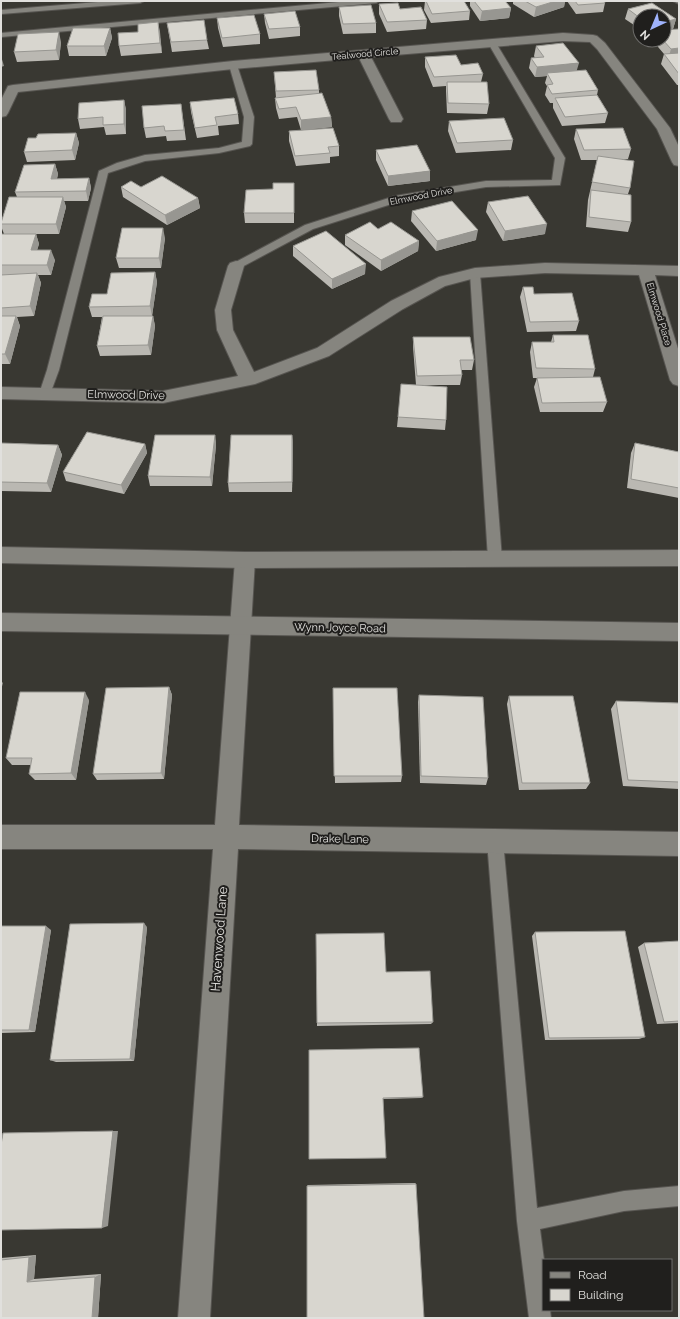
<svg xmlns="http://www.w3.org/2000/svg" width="680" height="1319" font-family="Raleway,sans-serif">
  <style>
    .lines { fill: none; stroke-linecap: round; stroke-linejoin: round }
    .service-casing { stroke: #575551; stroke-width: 2 }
    .minor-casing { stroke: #575551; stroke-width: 2 }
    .secondary-casing { stroke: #575551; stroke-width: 2 }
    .service { fill: #86857f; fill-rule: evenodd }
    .minor { fill: #86857f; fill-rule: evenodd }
    .secondary { fill: #86857f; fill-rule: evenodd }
    .wall { fill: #bab8b2 }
    .shaded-wall { fill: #979691 }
    .building { fill: #d8d6cf; stroke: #979691 }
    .labels { text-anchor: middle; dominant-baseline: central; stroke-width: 4; stroke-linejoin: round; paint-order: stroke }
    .far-street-label { font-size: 9px; fill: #e1e0dd; stroke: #201f1d }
    .street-label { font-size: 11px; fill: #e1e0dd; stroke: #201f1d }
    .near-street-label { font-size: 13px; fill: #e1e0dd; stroke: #201f1d }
  </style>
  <rect width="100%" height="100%" fill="#393832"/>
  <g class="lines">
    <defs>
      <g id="service">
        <path d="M 110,1 L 144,1 L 140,3 L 1,14 L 1,10 Z"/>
        <path d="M 350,1 L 380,1 L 376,3 L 1,37 L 1,33 Z"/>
        <path d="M 673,1 L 679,1 L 679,4 Z"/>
        <path d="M 489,41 L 492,41 L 496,43 L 565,158 L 560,185 L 486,187 L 401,201 L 313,229 L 240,268 L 232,268 L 231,266 L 232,264 L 305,225 L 395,196 L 486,181 L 552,180 L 555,158 L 488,43 Z"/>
        <path d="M 233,62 L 237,65 L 254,117 L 252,144 L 250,146 L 219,153 L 145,161 L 108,173 L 59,370 L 49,397 L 41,397 L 39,394 L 47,370 L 99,171 L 117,163 L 145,155 L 219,148 L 242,142 L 244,117 L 229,65 Z"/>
        <path d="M 475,270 L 480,273 L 502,559 L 500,563 L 495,565 L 490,563 L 488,559 L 470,273 Z"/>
        <path d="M 495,833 L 501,835 L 503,841 L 537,1208 L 624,1191 L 679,1186 L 679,1206 L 624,1211 L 540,1229 L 544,1260 L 543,1310 L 550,1310 L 551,1318 L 529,1318 L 517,1221 L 487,841 L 489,835 Z"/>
      </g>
      <g id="minor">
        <path d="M 563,33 L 593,35 L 597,36 L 605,43 L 670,128 L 679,147 L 679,166 L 674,165 L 672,162 L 657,129 L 597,49 L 590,42 L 563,41 L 371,57 L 403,119 L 401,122 L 391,122 L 389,119 L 359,58 L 233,69 L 18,92 L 8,113 L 6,116 L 1,117 L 1,100 L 8,86 L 13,85 L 233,61 Z"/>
        <path d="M 236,261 L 242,263 L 244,266 L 231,310 L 233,330 L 254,372 L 317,348 L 391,301 L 439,277 L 475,268 L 545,263 L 679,266 L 679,276 L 655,275 L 679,352 L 679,386 L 673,384 L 670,380 L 639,275 L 545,273 L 475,278 L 445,286 L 403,309 L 329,356 L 255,384 L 163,403 L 1,399 L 1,387 L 163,391 L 238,376 L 217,330 L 215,310 L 228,266 L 230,263 Z"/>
        <path d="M 245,552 L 252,554 L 255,560 L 239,825 L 679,832 L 679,856 L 238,849 L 210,1318 L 178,1318 L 213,849 L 1,849 L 1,825 L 215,825 L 235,560 L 238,554 Z"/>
      </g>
      <g id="secondary">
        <path d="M 1,547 L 245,552 L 679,550 L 679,566 L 245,568 L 1,563 Z"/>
        <path d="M 1,613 L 679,623 L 679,641 L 1,631 Z"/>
      </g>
    </defs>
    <use href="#service" class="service-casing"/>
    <use href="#minor" class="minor-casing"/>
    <use href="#secondary" class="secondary-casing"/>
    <use href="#service" class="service"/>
    <use href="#minor" class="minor"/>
    <use href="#secondary" class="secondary"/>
  </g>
  <g class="wall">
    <path d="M 425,1 L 464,1 L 470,11 L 469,20 L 431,23 L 424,10 Z"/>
    <path d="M 470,1 L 505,1 L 511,8 L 509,18 L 480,21 L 470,6 Z"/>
    <path d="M 513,1 L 565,1 L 564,7 L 534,17 L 513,4 Z"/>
    <path d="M 567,1 L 604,1 L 605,3 L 603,12 L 576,14 Z"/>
    <path d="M 652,3 L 676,19 L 673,29 L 669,30 L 679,29 L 679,85 L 677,85 L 661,64 L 664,54 L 653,41 L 653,40 L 664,40 L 664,16 L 640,16 L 640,29 L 625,19 L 628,9 Z"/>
    <path d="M 379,4 L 400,9 L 427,20 L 426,29 L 387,32 L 379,14 Z"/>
    <path d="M 339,7 L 376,23 L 376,33 L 343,34 L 339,16 Z"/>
    <path d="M 264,14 L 300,27 L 300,36 L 269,39 L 265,23 Z"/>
    <path d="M 217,18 L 260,34 L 260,44 L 223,47 L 218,28 Z"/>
    <path d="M 158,22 L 162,53 L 121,56 L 119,46 L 138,32 Z"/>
    <path d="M 167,23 L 207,40 L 209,49 L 172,52 Z"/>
    <path d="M 110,28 L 112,38 L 106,56 L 69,56 L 67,46 Z"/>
    <path d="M 61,42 L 59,60 L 17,62 L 14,52 Z"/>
    <path d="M 536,46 L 577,71 L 598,90 L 597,95 L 608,113 L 605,123 L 562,126 L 553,108 L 553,103 L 550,103 L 545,95 L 547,86 L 545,83 L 547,76 L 535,77 L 529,68 L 531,58 L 535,58 L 534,56 Z"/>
    <path d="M 425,57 L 461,65 L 483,74 L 481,82 L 489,104 L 487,114 L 447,113 L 446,91 L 446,86 L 433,87 L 425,67 Z"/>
    <path d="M 274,72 L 319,90 L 319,94 L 331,117 L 332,127 L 301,130 L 297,117 L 279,119 L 276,108 L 275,98 L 276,98 Z"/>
    <path d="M 124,100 L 126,110 L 126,134 L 106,135 L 104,127 L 80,129 L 78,119 Z"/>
    <path d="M 190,102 L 238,114 L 239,124 L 218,126 L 219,135 L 197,138 L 191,112 Z"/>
    <path d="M 181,104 L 186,140 L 167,141 L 166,136 L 146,138 L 144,128 Z"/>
    <path d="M 449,121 L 513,140 L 511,150 L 456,153 L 448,131 Z"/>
    <path d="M 576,129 L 631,149 L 628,159 L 622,159 L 630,188 L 628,194 L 631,222 L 628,232 L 586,227 L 588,200 L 597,160 L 581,160 L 574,139 Z"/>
    <path d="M 289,131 L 339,146 L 339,156 L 330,157 L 330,163 L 296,166 L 289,141 Z"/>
    <path d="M 76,133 L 79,143 L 75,160 L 27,162 L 24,152 L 36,138 Z"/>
    <path d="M 376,150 L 430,181 L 388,186 L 376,160 Z"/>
    <path d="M 55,164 L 58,174 L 57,179 L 89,178 L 91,188 L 88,201 L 64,201 L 66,207 L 59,234 L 36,234 L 39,244 L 37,250 L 55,260 L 51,275 L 38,275 L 41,283 L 34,316 L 17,317 L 20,326 L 10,364 L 1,364 L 1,234 L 4,234 L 1,226 L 1,223 L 17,197 L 15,192 Z"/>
    <path d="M 294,183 L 294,223 L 245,223 L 244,213 L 273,189 Z"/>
    <path d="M 121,187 L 141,187 L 198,198 L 200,208 L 167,225 L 123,197 Z"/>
    <path d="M 488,202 L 545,234 L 503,241 L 486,212 Z"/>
    <path d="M 412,211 L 476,240 L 436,251 L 411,221 Z"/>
    <path d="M 378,229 L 419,241 L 418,251 L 381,271 L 345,245 L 345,235 Z"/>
    <path d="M 165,238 L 161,268 L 119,268 L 116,258 Z"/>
    <path d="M 293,246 L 365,274 L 332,289 L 293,256 Z"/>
    <path d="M 155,272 L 157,282 L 152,316 L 153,316 L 155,326 L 151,355 L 100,356 L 97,346 L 102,317 L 92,317 L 89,307 L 107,294 Z"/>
    <path d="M 523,287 L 534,294 L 579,321 L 576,331 L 527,332 L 520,297 Z"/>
    <path d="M 553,335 L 595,369 L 593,377 L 607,402 L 603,412 L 540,412 L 534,387 L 537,378 L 533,378 L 530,352 L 532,342 L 551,342 Z"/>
    <path d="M 413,337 L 474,360 L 472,370 L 461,370 L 462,375 L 460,385 L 422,385 L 446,420 L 445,430 L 397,427 L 398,417 L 416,385 L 413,347 Z"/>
    <path d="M 215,435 L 216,445 L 212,486 L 150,486 L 148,476 Z"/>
    <path d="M 292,435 L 293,444 L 292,492 L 229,492 L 228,483 Z"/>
    <path d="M 1,443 L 58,445 L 62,455 L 51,492 L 1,491 Z"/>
    <path d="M 635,443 L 679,452 L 679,498 L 627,488 L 631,453 Z"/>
    <path d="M 145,444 L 147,453 L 124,494 L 66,481 L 63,472 Z"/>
    <path d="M 169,687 L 172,695 L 164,779 L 97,780 L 93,774 Z"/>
    <path d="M 333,688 L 402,776 L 401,782 L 335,783 Z"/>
    <path d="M 419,695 L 488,778 L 486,785 L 420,783 L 418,702 Z"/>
    <path d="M 509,696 L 590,783 L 586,789 L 519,790 L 507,704 Z"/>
    <path d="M 89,700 L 76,780 L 35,780 L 29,774 L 31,765 L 12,765 L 6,758 Z"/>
    <path d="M 616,701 L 679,703 L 679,789 L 623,786 L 611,709 Z"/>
    <path d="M 1,926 L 51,930 L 35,1032 L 1,1033 Z"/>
    <path d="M 147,927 L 134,1061 L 56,1062 L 50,1060 Z"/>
    <path d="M 535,932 L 645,1037 L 639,1039 L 545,1040 L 532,936 Z"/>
    <path d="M 679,941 L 679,1023 L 657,1024 L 638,947 L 644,943 Z"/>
    <path d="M 386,972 L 433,1022 L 431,1024 L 317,1026 L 317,1023 Z"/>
    <path d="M 309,1050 L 423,1097 L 421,1098 L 383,1099 Z"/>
    <path d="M 415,1183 L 416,1184 L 307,1186 L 308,1185 Z"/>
    <path d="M 36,1255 L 34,1279 L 101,1274 L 98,1318 L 1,1318 L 1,1258 Z"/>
  </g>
  <g class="shaded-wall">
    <path d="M 556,1 L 565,1 L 564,7 L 534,17 L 536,7 Z"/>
    <path d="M 511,8 L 509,18 L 480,21 L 482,11 Z"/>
    <path d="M 676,19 L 673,29 L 664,31 L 664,22 Z"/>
    <path d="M 158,22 L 160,32 L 162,53 L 160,43 Z"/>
    <path d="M 110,28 L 112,38 L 106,56 L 104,46 Z"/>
    <path d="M 59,32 L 61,42 L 59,60 L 56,50 Z"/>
    <path d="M 679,48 L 679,58 L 668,59 L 671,49 Z"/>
    <path d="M 1,56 L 4,66 L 1,67 Z"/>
    <path d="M 579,63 L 576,73 L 547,73 L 547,76 L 535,77 L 537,67 Z"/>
    <path d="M 124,100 L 126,110 L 126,134 L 124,124 Z"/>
    <path d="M 331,117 L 332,127 L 301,130 L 301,120 Z"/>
    <path d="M 76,133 L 79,143 L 75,160 L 72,150 Z"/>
    <path d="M 55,164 L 58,174 L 54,189 L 51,179 Z"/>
    <path d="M 430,171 L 430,181 L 388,186 L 388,176 Z"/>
    <path d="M 89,178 L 91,188 L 88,201 L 86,191 Z"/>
    <path d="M 63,197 L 66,207 L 59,234 L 56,224 Z"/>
    <path d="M 198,198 L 200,208 L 167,225 L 165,215 Z"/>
    <path d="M 547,224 L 545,234 L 503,241 L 505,231 Z"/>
    <path d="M 163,228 L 165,238 L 161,268 L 159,258 Z"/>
    <path d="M 478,230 L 476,240 L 436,251 L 437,241 Z"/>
    <path d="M 36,234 L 39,244 L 34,260 L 31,250 Z"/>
    <path d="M 419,241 L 418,251 L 381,271 L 381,260 Z"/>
    <path d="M 51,250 L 55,260 L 51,275 L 47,265 Z"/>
    <path d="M 366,264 L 365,274 L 332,289 L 332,279 Z"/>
    <path d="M 155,272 L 157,282 L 152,316 L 150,306 Z"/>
    <path d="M 37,273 L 41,283 L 34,316 L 30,306 Z"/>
    <path d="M 16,316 L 20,326 L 10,364 L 5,354 Z"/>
    <path d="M 153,316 L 155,326 L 151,355 L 148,345 Z"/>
    <path d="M 215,435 L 216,445 L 212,486 L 210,477 Z"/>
    <path d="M 292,435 L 293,444 L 292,492 Z"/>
    <path d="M 145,444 L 147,453 L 124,494 L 121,485 Z"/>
    <path d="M 58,445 L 62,455 L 51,492 L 47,483 Z"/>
    <path d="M 1,681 L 3,683 L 1,690 Z"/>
    <path d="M 169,687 L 172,695 L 164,779 L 161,773 Z"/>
    <path d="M 85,692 L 89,700 L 76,780 L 71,773 Z"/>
    <path d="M 144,923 L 147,927 L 134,1061 L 130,1059 Z"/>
    <path d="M 46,926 L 51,930 L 35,1032 L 29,1030 Z"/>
    <path d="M 113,1131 L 118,1131 L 108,1226 L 102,1228 Z"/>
    <path d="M 36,1255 L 34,1279 L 27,1282 L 29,1257 Z"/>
    <path d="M 101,1274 L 98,1318 L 92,1318 L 95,1277 Z"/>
  </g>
  <g class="building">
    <path d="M 426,1 L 464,1 L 470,11 L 432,14 Z"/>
    <path d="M 474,1 L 505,1 L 511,8 L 482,11 Z"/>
    <path d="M 525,1 L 556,1 L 536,7 Z"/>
    <path d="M 575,1 L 604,1 L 605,3 L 578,5 Z"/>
    <path d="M 398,3 L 400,9 L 421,7 L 427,20 L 387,22 L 379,4 Z"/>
    <path d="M 652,3 L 676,19 L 664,22 L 664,16 L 640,16 L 640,18 L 628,9 Z"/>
    <path d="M 371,5 L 376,23 L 343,24 L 339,7 Z"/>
    <path d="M 295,11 L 300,27 L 269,29 L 264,14 Z"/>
    <path d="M 254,15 L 260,34 L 222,38 L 217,18 Z"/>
    <path d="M 204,20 L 207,40 L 171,42 L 167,23 Z"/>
    <path d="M 158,22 L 160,43 L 119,46 L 118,33 L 138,32 L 138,24 Z"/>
    <path d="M 73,28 L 110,28 L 104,46 L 67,46 Z"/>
    <path d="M 679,29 L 679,48 L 671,49 L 663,40 L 664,40 L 664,30 Z"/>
    <path d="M 59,32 L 56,50 L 14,52 L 18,34 Z"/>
    <path d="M 563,43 L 579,63 L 537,67 L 531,58 L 544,57 L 536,46 Z"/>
    <path d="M 679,53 L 679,74 L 664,54 Z"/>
    <path d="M 456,55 L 461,65 L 478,63 L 483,74 L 434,77 L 425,57 Z"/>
    <path d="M 316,70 L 319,90 L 276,91 L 274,72 Z"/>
    <path d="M 586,70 L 598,90 L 552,94 L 547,85 L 553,84 L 547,73 Z"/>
    <path d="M 447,82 L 487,82 L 489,104 L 448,103 Z"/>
    <path d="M 322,93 L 331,117 L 301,120 L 296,107 L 279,109 L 275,98 Z"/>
    <path d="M 597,95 L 608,113 L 565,117 L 555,98 Z"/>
    <path d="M 234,98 L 238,114 L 215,117 L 217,125 L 195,128 L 190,102 Z"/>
    <path d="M 124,100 L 124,124 L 103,125 L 103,117 L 78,119 L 79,103 Z"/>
    <path d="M 181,104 L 184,130 L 165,131 L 164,126 L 144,128 L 142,106 Z"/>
    <path d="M 504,118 L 513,140 L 457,143 L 449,121 Z"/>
    <path d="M 333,128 L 339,146 L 328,147 L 330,153 L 295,156 L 289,131 Z"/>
    <path d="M 623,128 L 631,149 L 584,150 L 576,129 Z"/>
    <path d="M 76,133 L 72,150 L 24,152 L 28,138 L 36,138 L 38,134 Z"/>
    <path d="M 417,145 L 430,171 L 388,176 L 376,150 Z"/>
    <path d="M 598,156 L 634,161 L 630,188 L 592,182 Z"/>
    <path d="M 55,164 L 51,179 L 89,178 L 86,191 L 15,192 L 24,165 Z"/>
    <path d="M 162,176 L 198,198 L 165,215 L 121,187 L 131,181 L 141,187 Z"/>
    <path d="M 273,183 L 294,183 L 294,213 L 244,213 L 246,190 L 273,189 Z"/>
    <path d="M 591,190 L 631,195 L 631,222 L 589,217 Z"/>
    <path d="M 528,196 L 547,224 L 505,231 L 488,202 Z"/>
    <path d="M 9,197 L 63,197 L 56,224 L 1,224 L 1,223 Z"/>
    <path d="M 452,201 L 478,230 L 437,241 L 412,211 Z"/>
    <path d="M 370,222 L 378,229 L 391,222 L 419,241 L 381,260 L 345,235 Z"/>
    <path d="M 122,228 L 163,228 L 159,258 L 116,258 Z"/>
    <path d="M 326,231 L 366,264 L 332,279 L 293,246 Z"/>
    <path d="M 1,234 L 36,234 L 31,250 L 51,250 L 47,265 L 1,265 Z"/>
    <path d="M 155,272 L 150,306 L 89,307 L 92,294 L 107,294 L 111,273 Z"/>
    <path d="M 37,273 L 30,306 L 1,308 L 1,275 Z"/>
    <path d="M 523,287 L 533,287 L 534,294 L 572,293 L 579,321 L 530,322 Z"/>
    <path d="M 1,316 L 16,316 L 5,354 L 1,354 Z"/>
    <path d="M 103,316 L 153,316 L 148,345 L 97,346 Z"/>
    <path d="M 553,335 L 588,335 L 595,369 L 536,368 L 532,342 L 554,342 Z"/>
    <path d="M 413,337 L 470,337 L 474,360 L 460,360 L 462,375 L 417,376 Z"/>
    <path d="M 600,377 L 607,402 L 542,403 L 537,378 Z"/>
    <path d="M 401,384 L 447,387 L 446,420 L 398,417 Z"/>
    <path d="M 87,432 L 145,444 L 121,485 L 63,472 Z"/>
    <path d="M 155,435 L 215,435 L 210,477 L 148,476 Z"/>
    <path d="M 231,435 L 292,435 L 292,482 L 228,483 Z"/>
    <path d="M 1,443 L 58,445 L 47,483 L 1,482 Z"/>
    <path d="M 635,443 L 679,452 L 679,488 L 631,479 Z"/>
    <path d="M 169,687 L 161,773 L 93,774 L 106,688 Z"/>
    <path d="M 333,688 L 397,688 L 402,776 L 334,776 Z"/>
    <path d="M 20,692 L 85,692 L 71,773 L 29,774 L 32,758 L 6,758 Z"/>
    <path d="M 419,695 L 483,697 L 488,778 L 421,776 Z"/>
    <path d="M 509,696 L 573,696 L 590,783 L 522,783 Z"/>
    <path d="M 616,701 L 679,703 L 679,782 L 628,780 Z"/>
    <path d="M 144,923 L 130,1059 L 50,1060 L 70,924 Z"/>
    <path d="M 1,926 L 46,926 L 29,1030 L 1,1030 Z"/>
    <path d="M 625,931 L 645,1037 L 549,1038 L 535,932 Z"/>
    <path d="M 384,933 L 386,972 L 430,971 L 433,1022 L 317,1023 L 316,934 Z"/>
    <path d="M 679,941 L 679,1021 L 664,1022 L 644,943 Z"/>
    <path d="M 419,1048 L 423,1097 L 383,1098 L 386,1158 L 309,1159 L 309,1050 Z"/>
    <path d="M 113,1131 L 102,1228 L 1,1230 L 1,1145 L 3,1133 Z"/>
    <path d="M 416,1184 L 424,1318 L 307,1318 L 307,1186 Z"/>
    <path d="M 29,1257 L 27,1282 L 95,1277 L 92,1318 L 1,1318 L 1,1260 Z"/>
  </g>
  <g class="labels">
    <g class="far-street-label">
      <text transform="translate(365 54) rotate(-5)">Tealwood Circle</text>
      <text transform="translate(421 196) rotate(-11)">Elmwood Drive</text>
      <text transform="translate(659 314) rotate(73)">Elmwood Place</text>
    </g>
    <g class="street-label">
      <text transform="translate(126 395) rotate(1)">Elmwood Drive</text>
      <text transform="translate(340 628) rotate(1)">Wynn Joyce Road</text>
      <text transform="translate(340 839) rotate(1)">Drake Lane</text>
    </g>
    <g class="near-street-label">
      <text transform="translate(219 939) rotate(-86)">Havenwood Lane</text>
    </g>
  </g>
  <rect width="680" height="1319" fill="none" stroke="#e1e0dd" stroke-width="4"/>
  <rect x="542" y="1259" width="130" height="52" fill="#201f1d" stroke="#6d6c6a"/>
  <rect x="550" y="1272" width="20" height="6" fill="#86857f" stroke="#6d6c6a"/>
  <text x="578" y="1279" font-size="12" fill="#e1e0dd">Road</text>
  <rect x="550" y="1289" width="20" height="12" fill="#d8d6cf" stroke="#6d6c6a"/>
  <text x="578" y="1299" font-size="12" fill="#e1e0dd">Building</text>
  <g transform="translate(652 28) rotate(224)"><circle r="19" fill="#201f1d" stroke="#6d6c6a"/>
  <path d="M0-3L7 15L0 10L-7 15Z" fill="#9fb3fd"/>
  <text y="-6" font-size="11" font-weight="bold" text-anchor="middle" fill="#e1e0dd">N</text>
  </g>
</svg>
